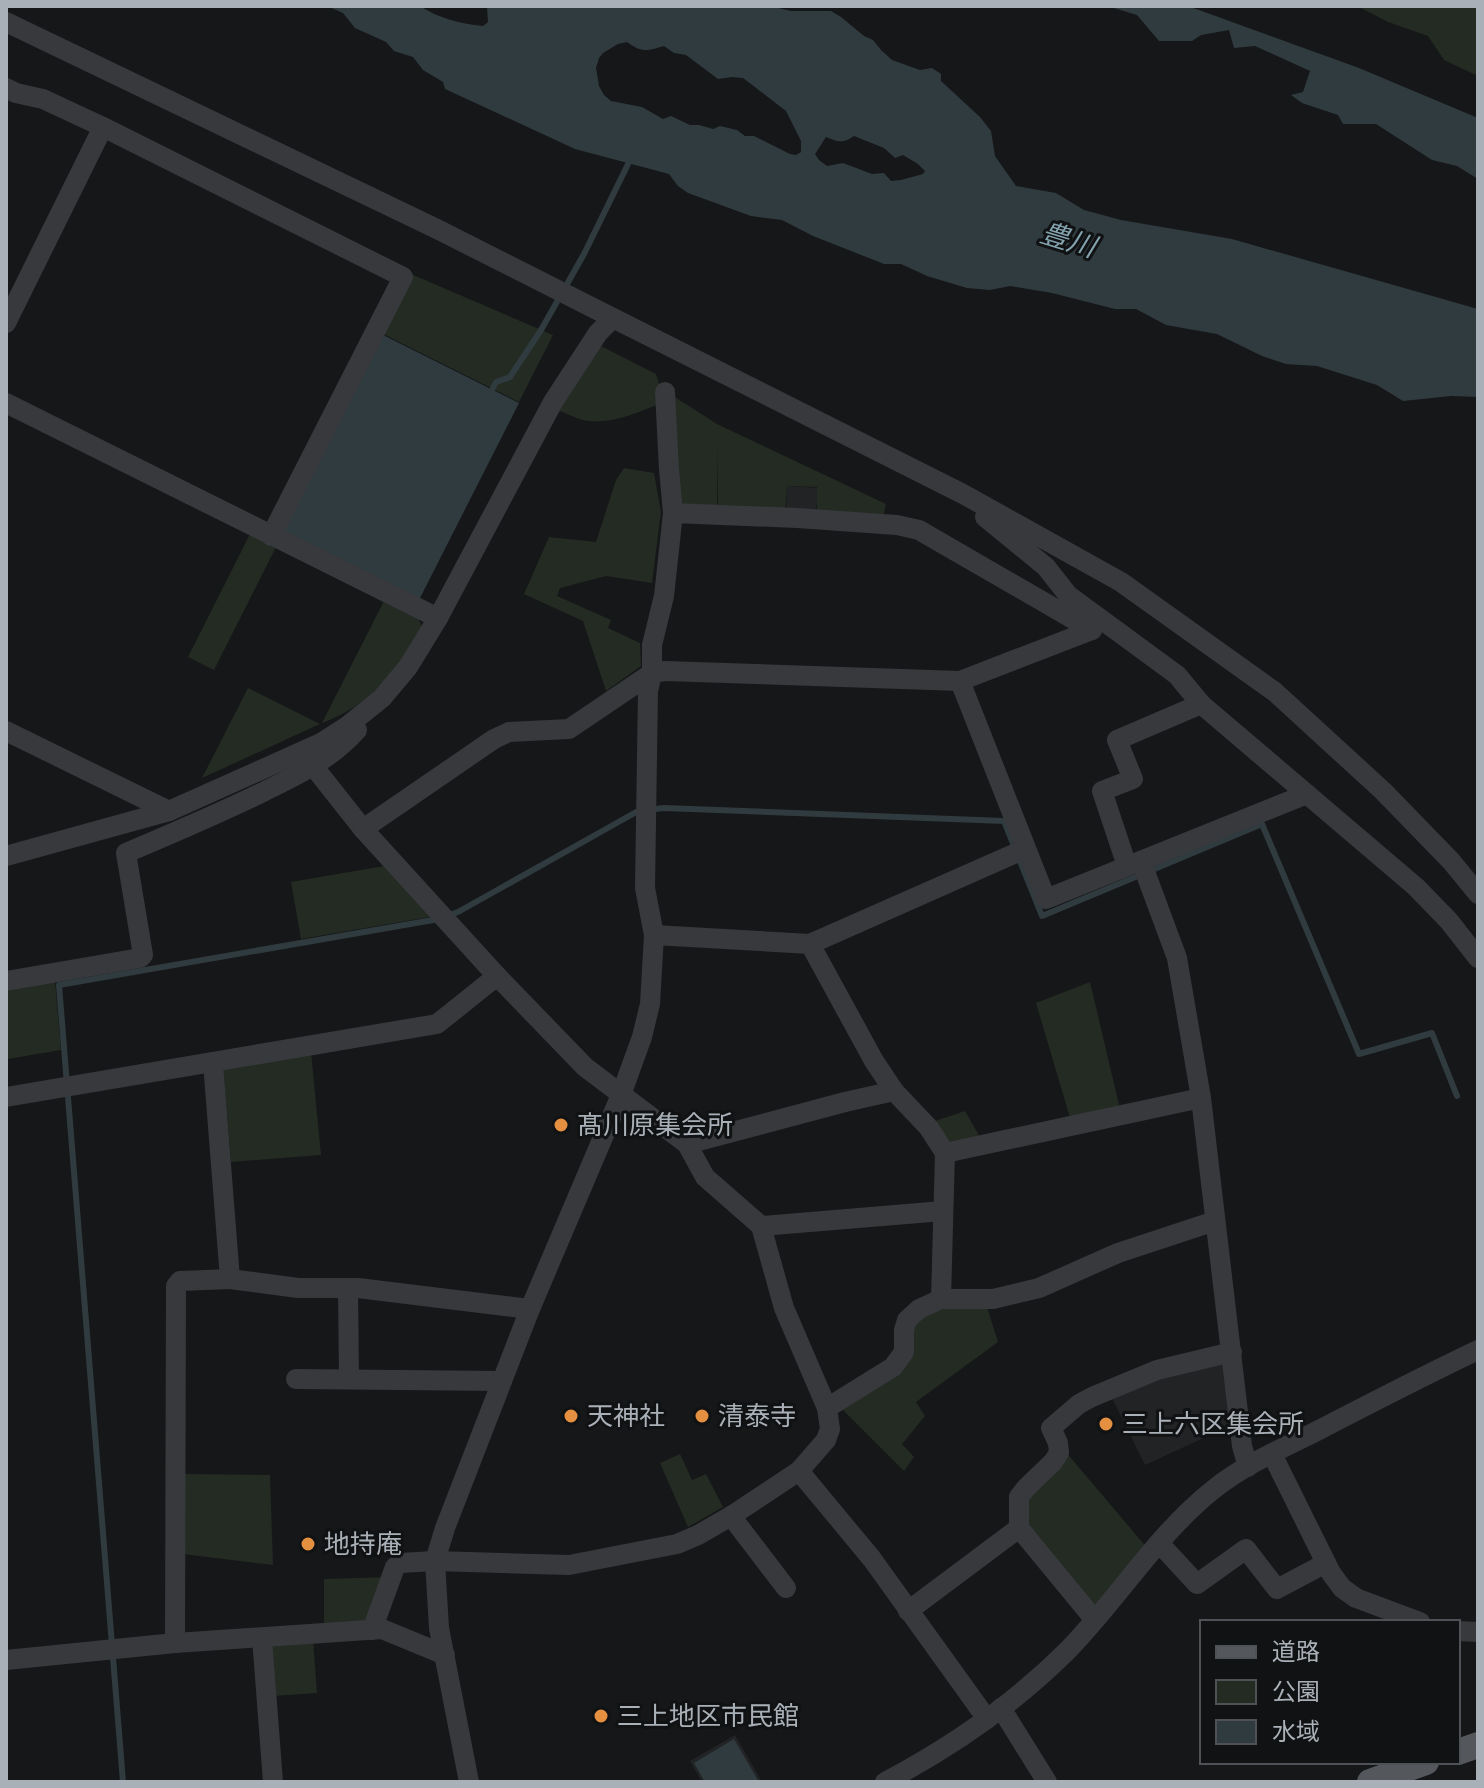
<svg xmlns="http://www.w3.org/2000/svg" width="1484" height="1788" font-family="'DM Sans','Noto Sans JP',sans-serif">
  <style>
    .built { fill: #222325 }
    .green { fill: #232b23 }
    .water { fill: #303b40; fill-rule: evenodd }
    .lines { fill: none; stroke-linecap: round; stroke-linejoin: round }
    .stream { stroke: #303b40; stroke-width: 6 }
    .minor { stroke: #37393d; stroke-width: 20 }
    .major { stroke: #54575b; stroke-width: 26 }
    .poi-dot { fill: #e59041; stroke: #111213; stroke-width: 3 }
    .labels { text-anchor: middle; dominant-baseline: central; stroke-width: 6; stroke-linejoin: round; paint-order: stroke }
    .poi-label { font-size: 26px; fill: #a9b0b7; stroke: #111213; text-anchor: start }
    .water-label { font-size: 28px; font-style: italic; fill: #83a3af; stroke: #111213 }
  </style>
  <rect width="100%" height="100%" fill="#161718"/>
  <g class="built">
    <path d="M 787,486 L 818,488 L 816,513 L 786,512 Z"/>
    <path d="M 1226,1359 L 1232,1425 L 1145,1465 L 1110,1394 Z"/>
    <path d="M 735,1735 L 762,1782 L 702,1782 L 690,1761 Z"/>
  </g>
  <g class="green">
    <path d="M 1357,6 L 1478,6 L 1478,76 L 1444,60 L 1428,36 L 1388,22 Z"/>
    <path d="M 411,274 L 553,335 L 519,402 L 381,333 Z"/>
    <path d="M 597,344 L 656,374 L 660,387 L 659,404 C 634,414 606,427 579,419 C 571,416 563,412 555,409 Z"/>
    <path d="M 670,394 L 717,424 L 886,504 L 883,518 L 817,513 L 817,487 L 787,486 L 785,512 L 718,509 L 717,446 L 717,509 L 679,508 Z"/>
    <path d="M 624,468 L 654,473 L 661,512 L 652,583 L 606,576 L 560,588 L 557,596 L 611,620 L 608,628 L 640,643 L 641,666 L 606,691 L 583,621 L 524,594 L 549,537 L 596,542 L 616,480 Z"/>
    <path d="M 251,532 L 277,545 L 214,670 L 188,657 Z"/>
    <path d="M 385,599 L 416,615 L 423,628 C 415,640 409,655 399,667 C 378,692 352,712 322,723 Z"/>
    <path d="M 248,688 L 320,724 L 202,778 Z"/>
    <path d="M 384,866 L 430,917 L 301,939 L 291,882 Z"/>
    <path d="M 55,981 L 61,1050 L 8,1059 L 6,989 Z"/>
    <path d="M 1090,982 L 1120,1109 L 1071,1121 L 1036,1003 Z"/>
    <path d="M 311,1052 L 321,1155 L 231,1162 L 223,1066 Z"/>
    <path d="M 965,1111 L 981,1139 L 947,1148 L 932,1122 Z"/>
    <path d="M 987,1307 L 998,1342 L 916,1402 L 925,1416 L 902,1444 L 914,1457 L 904,1471 L 839,1406 L 888,1376 L 919,1319 L 939,1309 Z"/>
    <path d="M 1065,1451 L 1148,1549 L 1093,1609 L 1028,1530 L 1028,1493 Z"/>
    <path d="M 680,1454 L 692,1480 L 706,1474 L 723,1507 L 688,1527 L 660,1463 Z"/>
    <path d="M 184,1474 L 270,1475 L 273,1565 L 183,1554 Z"/>
    <path d="M 388,1577 L 371,1622 L 324,1624 L 324,1579 Z"/>
    <path d="M 313,1639 L 317,1693 L 274,1696 L 270,1648 L 275,1643 Z"/>
  </g>
  <g class="water">
    <path d="M 327,6 L 420,6 C 438,18 461,24 483,26 L 488,22 L 487,6 L 770,6 L 791,11 L 831,11 L 841,17 L 864,36 L 873,40 L 881,50 L 892,60 L 920,70 L 932,68 L 941,74 L 941,81 L 980,117 L 991,131 L 995,156 L 1016,186 L 1056,193 L 1084,210 L 1121,220 L 1232,239 L 1478,309 L 1478,397 L 1451,396 L 1403,401 L 1377,385 L 1317,366 L 1286,364 L 1262,356 L 1217,334 L 1166,325 L 1136,309 L 1115,309 L 1052,293 L 1010,286 L 990,290 L 967,288 L 927,276 L 901,264 L 884,264 L 813,236 L 782,220 L 751,216 L 688,193 L 678,186 L 669,174 L 575,149 L 445,89 L 443,82 L 423,70 L 413,57 L 394,51 L 386,42 L 355,28 L 343,13 ZM 627,42 C 642,53 647,51 664,46 L 674,53 L 686,55 L 718,79 L 732,77 L 743,78 L 786,111 L 801,141 L 801,152 L 796,155 L 790,154 L 754,136 L 745,136 L 737,130 L 720,126 L 713,129 L 699,125 L 690,125 L 671,116 L 663,119 L 642,107 L 611,101 L 604,95 L 599,86 L 596,68 L 599,58 L 603,53 L 618,44 ZM 854,136 L 884,148 L 895,158 L 903,155 L 918,164 L 925,171 L 923,174 L 901,180 L 891,181 L 884,173 L 872,174 L 843,163 L 827,166 L 819,160 L 815,154 L 826,137 C 839,142 842,144 854,136 Z"/>
    <path d="M 1107,6 L 1188,6 L 1359,68 L 1478,118 L 1478,179 L 1457,166 L 1432,160 L 1376,124 L 1343,124 L 1338,115 L 1302,103 L 1291,95 L 1303,92 L 1310,71 L 1255,46 L 1234,48 L 1229,30 L 1201,35 L 1192,41 L 1159,41 L 1137,15 Z"/>
    <path d="M 381,334 L 519,403 L 419,600 L 281,531 Z"/>
    <path d="M 734,1739 L 759,1782 L 705,1782 L 694,1763 Z"/>
  </g>
  <g class="lines">
    <g class="stream">
      <path d="M 489,396 L 496,382 L 510,377 L 541,330 L 584,254 L 631,158"/>
      <path d="M 449,915 L 458,912 L 638,811 L 664,808 L 1004,821 L 1042,916 L 1262,824 L 1359,1054 L 1432,1033 L 1457,1096"/>
      <path d="M 123,1782 L 59,985 L 439,919"/>
    </g>
    <g class="minor">
      <path d="M 6,22 L 437,229 L 613,318 L 963,494 L 1121,582 L 1275,692 L 1383,791 L 1451,861 L 1478,894"/>
      <path d="M 6,88 L 16,93 L 43,99 L 103,127 L 403,277 L 271,536"/>
      <path d="M 6,323 L 103,127"/>
      <path d="M 6,403 L 438,618"/>
      <path d="M 673,513 L 797,518 L 897,525 L 919,530 L 1092,630"/>
      <path d="M 985,517 L 1046,567 L 1068,595 L 1177,675 L 1201,704 L 1416,887 L 1449,921 L 1478,958"/>
      <path d="M 960,681 L 1046,899 L 1307,794"/>
      <path d="M 6,731 L 169,811"/>
      <path d="M 314,767 L 363,829 L 497,976 L 585,1067 L 687,1144 L 705,1177 L 761,1226 L 784,1308 L 827,1408 L 830,1429 L 826,1440 L 799,1471 L 731,1516 L 698,1535 L 677,1544 L 569,1565 L 435,1561 L 400,1563 L 395,1567 L 372,1630"/>
      <path d="M 363,829 L 494,739 L 509,732 L 569,729 L 652,673 L 665,671 L 960,681 L 1092,630"/>
      <path d="M 6,856 L 169,811 L 321,743 L 346,727 L 382,698 L 408,667 L 438,618 L 553,402 L 598,333 L 613,318"/>
      <path d="M 1141,861 L 1177,958 L 1201,1098 L 1242,1446 L 1248,1467"/>
      <path d="M 1127,866 L 1102,791 L 1133,779 L 1117,740 L 1201,704"/>
      <path d="M 654,935 L 810,944 L 1025,849"/>
      <path d="M 810,944 L 874,1061 L 894,1091 L 929,1128 L 945,1153 L 941,1299 L 919,1309 L 907,1320 L 904,1330 L 904,1352 L 893,1367 L 827,1408"/>
      <path d="M 6,981 L 140,958 L 143,955 L 126,853 C 171,834 216,815 261,793 C 297,775 329,761 357,730"/>
      <path d="M 213,1063 L 230,1279"/>
      <path d="M 6,1097 L 437,1024 L 497,976"/>
      <path d="M 687,1144 L 845,1102 L 894,1091"/>
      <path d="M 945,1153 L 1201,1098"/>
      <path d="M 761,1226 L 943,1211"/>
      <path d="M 348,1288 L 349,1379"/>
      <path d="M 941,1299 L 993,1299 L 1039,1288 L 1118,1253 L 1215,1221"/>
      <path d="M 296,1379 L 502,1381"/>
      <path d="M 1272,1454 L 1331,1573 L 1342,1588 L 1356,1598 L 1420,1622"/>
      <path d="M 799,1471 L 872,1559 L 987,1719"/>
      <path d="M 731,1516 L 786,1588"/>
      <path d="M 1160,1544 L 1197,1584 L 1246,1549 L 1277,1589 L 1326,1563"/>
      <path d="M 908,1611 L 1019,1528"/>
      <path d="M 1094,1619 L 1019,1528 L 1019,1497 L 1026,1488 L 1053,1462 L 1059,1453 L 1058,1443 L 1051,1428 L 1079,1404 L 1092,1397 L 1157,1370 L 1232,1352"/>
      <path d="M 1458,1631 L 1478,1632"/>
      <path d="M 262,1638 L 273,1782"/>
      <path d="M 175,1643 L 176,1286 L 180,1281 L 230,1279 L 298,1288 L 358,1288 L 530,1309"/>
      <path d="M 6,1660 L 175,1643 L 382,1629 L 445,1655"/>
      <path d="M 1001,1708 L 1047,1782"/>
      <path d="M 469,1782 L 439,1628 L 435,1561 L 445,1528 L 530,1309 L 621,1095 L 642,1037 L 650,1004 L 654,935 L 645,888 L 648,691 L 652,673 L 652,645 L 664,596 L 673,513 L 669,469 L 665,392"/>
      <path d="M 885,1782 C 951,1747 1014,1704 1067,1651 C 1118,1599 1157,1534 1214,1489 C 1244,1465 1281,1449 1315,1432 C 1369,1404 1423,1376 1478,1350"/>
    </g>
    <g class="major">
      <path d="M 1458,1752 L 1478,1745"/>
      <path d="M 1370,1782 L 1426,1762"/>
    </g>
  </g>
  <g class="poi-dot">
    <circle cx="561" cy="1125" r="8"/>
    <circle cx="571" cy="1416" r="8"/>
    <circle cx="702" cy="1416" r="8"/>
    <circle cx="1106" cy="1424" r="8"/>
    <circle cx="308" cy="1544" r="8"/>
    <circle cx="601" cy="1716" r="8"/>
  </g>
  <g class="labels">
    <g class="poi-label">
      <text x="577" y="1125">髙川原集会所</text>
      <text x="587" y="1416">天神社</text>
      <text x="718" y="1416">清泰寺</text>
      <text x="1122" y="1424">三上六区集会所</text>
      <text x="324" y="1544">地持庵</text>
      <text x="617" y="1716">三上地区市民館</text>
    </g>
    <g class="water-label">
      <text transform="translate(1068 240) rotate(17)">豊川</text>
    </g>
  </g>
  <rect width="1484" height="1788" fill="none" stroke="#a9b0b7" stroke-width="16"/>
  <rect x="1200" y="1620" width="260" height="144" fill="#111213" stroke="#4e5155" stroke-width="2"/>
  <rect x="1216" y="1646" width="40" height="12" fill="#54575b" stroke="#4e5155" stroke-width="2"/>
  <text x="1272" y="1660" font-size="24" fill="#a9b0b7">道路</text>
  <rect x="1216" y="1680" width="40" height="24" fill="#232b23" stroke="#4e5155" stroke-width="2"/>
  <text x="1272" y="1700" font-size="24" fill="#a9b0b7">公園</text>
  <rect x="1216" y="1720" width="40" height="24" fill="#303b40" stroke="#4e5155" stroke-width="2"/>
  <text x="1272" y="1740" font-size="24" fill="#a9b0b7">水域</text>
</svg>
